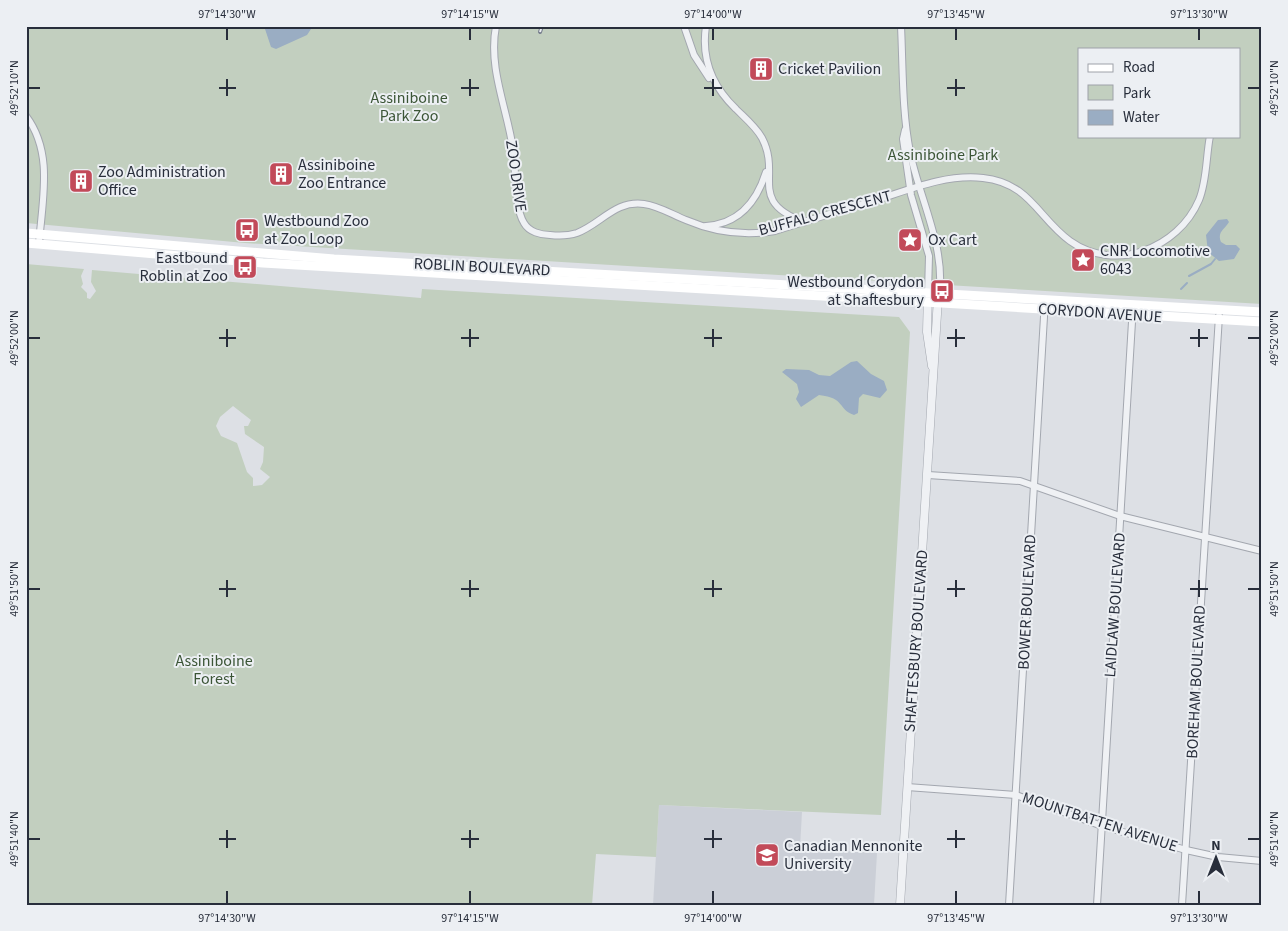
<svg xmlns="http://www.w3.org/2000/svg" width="1288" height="931" font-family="'Source Sans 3',sans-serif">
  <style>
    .built { fill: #cbcfd7 }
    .green { fill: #c2cfbf; fill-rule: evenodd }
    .water { fill: #9aadc3 }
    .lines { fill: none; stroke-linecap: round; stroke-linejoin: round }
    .stream { stroke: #9aadc3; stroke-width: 2 }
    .minor-casing { stroke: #a3a7af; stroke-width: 8 }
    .tertiary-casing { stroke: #a3a7af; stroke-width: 9 }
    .minor { stroke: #eff1f4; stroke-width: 6 }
    .tertiary { stroke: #eff1f4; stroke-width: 8 }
    .secondary { stroke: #fff; stroke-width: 9 }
    .rail-casing { stroke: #787f8e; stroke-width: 4 }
    .rail { stroke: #eceff3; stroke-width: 2; stroke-dasharray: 5.5; stroke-linecap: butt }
    .ticks { fill: none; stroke: #282e3b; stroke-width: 2 }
    .labels { text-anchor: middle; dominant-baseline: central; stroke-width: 4; stroke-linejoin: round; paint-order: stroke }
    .poi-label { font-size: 16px; fill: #282e3b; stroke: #eceff3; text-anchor: start }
    .park-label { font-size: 16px; fill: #3b5536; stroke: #eceff3 }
    .street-label { font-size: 16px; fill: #282e3b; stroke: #eceff3 }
    .neatline { fill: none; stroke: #282e3b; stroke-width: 2 }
    .ticks-label { font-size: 12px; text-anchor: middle; fill: #282e3b }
  </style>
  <rect width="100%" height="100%" fill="#dde0e5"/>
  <path class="built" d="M 659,805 L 802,812 L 800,848 L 877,853 L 874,905 L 653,905 Z"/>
  <g class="green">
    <path d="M 26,26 L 1262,26 L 1262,304 L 245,243 L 26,223 ZM 1079,49 L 1239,49 L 1239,136 L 1079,136 Z"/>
    <path d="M 26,264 L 84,269 L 81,276 L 83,284 L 81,287 L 87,293 L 87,298 L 90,299 L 96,291 L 91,282 L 92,270 L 421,298 L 422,289 L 899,317 L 910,332 L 881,815 L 659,805 L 656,857 L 596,854 L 592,905 L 26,905 ZM 233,406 L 251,420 L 248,426 L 244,426 L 245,434 L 264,447 L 263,462 L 260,469 L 270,477 L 262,485 L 253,486 L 253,478 L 247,472 L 237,443 L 221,436 L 216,426 L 220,417 Z"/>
  </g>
  <g class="water">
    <path d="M 264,26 L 295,29 L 296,26 L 313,26 L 307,35 L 276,49 L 271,47 Z"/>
    <path d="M 1227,219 L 1229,222 C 1224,230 1217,232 1221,242 L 1226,245 L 1236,245 L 1240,249 L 1234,259 L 1219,261 L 1208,252 L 1206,235 L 1218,220 Z"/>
    <path d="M 857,361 L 871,374 L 884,381 L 887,390 L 880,398 L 863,394 L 859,398 L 858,413 L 854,415 C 837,409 846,398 819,395 L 801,407 L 796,399 L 799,392 L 797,384 L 782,372 L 786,369 L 809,370 L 819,375 L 830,376 L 851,362 Z"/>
  </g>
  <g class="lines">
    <g class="stream">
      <path d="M 1189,276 L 1211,264 L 1215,259"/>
      <path d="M 1181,289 L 1187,283"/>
    </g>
    <defs>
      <g id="minor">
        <path d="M 496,26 C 488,68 507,108 513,149 C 516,169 514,207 524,223 C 529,232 541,235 550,235 C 559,236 568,236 577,233 C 601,224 615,200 644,204 C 659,206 673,215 686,220 C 714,232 745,236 775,231 C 810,220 845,209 880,199 C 913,188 948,174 983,178 C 1030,183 1038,218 1070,241 C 1115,273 1178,249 1199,200 C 1207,181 1206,156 1210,136"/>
        <path d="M 684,26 L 694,55 L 709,78"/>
        <path d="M 706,26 C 701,59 713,87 736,109 C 745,118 756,127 762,138 C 782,176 747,201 804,222"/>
        <path d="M 901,26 C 903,68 902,111 910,152 C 919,197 946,248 939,294"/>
        <path d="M 26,116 C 54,153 42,200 39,244"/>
        <path d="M 905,130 L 903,139 L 911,195 L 929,256 L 928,293"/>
        <path d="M 706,226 C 739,224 757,201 766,172"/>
        <path d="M 928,475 L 1020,481 L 1120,516 L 1262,551"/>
        <path d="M 907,787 L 1016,795 L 1102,826 L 1186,850 L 1218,857 L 1262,861"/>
        <path d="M 1009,905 L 1045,300"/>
        <path d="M 1097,905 L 1133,305"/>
        <path d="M 1182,905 L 1219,316"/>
      </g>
      <g id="tertiary">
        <path d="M 928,293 L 927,332 L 932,366"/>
        <path d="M 900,905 L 938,298"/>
      </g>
    </defs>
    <use href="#minor" class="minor-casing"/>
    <use href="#tertiary" class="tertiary-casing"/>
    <use href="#minor" class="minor"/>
    <use href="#tertiary" class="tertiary"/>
    <g class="secondary">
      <path d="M 26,233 L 334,259 L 1262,312"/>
      <path d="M 26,243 L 263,263 L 1262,322"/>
    </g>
    <defs>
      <path id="rail" d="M 540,32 L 542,26"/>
    </defs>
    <use href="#rail" class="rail-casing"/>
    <use href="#rail" class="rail"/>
  </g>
  <path class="ticks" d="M 227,28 L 227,40M 470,28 L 470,40M 713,28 L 713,40M 956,28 L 956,40M 1199,28 L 1199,40M 227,79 L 227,96M 470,79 L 470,96M 713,79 L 713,96M 956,79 L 956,96M 28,88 L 40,88M 219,88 L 236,88M 461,88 L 479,88M 704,88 L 722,88M 947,88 L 965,88M 1248,88 L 1260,88M 227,329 L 227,347M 470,329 L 470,347M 713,329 L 713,347M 956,329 L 956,347M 1199,329 L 1199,347M 28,338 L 40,338M 219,338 L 236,338M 461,338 L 479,338M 704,338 L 722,338M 947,338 L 965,338M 1190,338 L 1208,338M 1248,338 L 1260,338M 227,580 L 227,597M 470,580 L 470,597M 713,580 L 713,597M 956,580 L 956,597M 1199,580 L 1199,597M 28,589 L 40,589M 219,589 L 236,589M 461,589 L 479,589M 704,589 L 722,589M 947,589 L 965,589M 1190,589 L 1208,589M 1248,589 L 1260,589M 227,830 L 227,848M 470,830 L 470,848M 713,830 L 713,848M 956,830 L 956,848M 28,839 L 40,839M 219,839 L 236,839M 461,839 L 479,839M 704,839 L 722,839M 947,839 L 965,839M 1248,839 L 1260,839M 227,891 L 227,904M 470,891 L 470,904M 713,891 L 713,904M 956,891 L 956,904M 1199,891 L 1199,904"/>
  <defs>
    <symbol id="building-square" viewBox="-11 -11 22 22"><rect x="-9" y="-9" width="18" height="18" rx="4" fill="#c24a59" stroke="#eceff3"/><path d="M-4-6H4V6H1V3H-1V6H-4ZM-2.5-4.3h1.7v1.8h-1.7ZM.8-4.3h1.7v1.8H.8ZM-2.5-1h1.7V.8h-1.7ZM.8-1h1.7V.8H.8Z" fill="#fff"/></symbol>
    <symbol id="bus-square" viewBox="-11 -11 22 22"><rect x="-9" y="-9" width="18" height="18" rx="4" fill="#c24a59" stroke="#eceff3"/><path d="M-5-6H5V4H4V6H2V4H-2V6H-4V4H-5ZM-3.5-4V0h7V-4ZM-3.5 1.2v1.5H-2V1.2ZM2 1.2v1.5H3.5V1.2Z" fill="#fff"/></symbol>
    <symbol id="sight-square" viewBox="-11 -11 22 22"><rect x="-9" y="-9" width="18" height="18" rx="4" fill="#c24a59" stroke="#eceff3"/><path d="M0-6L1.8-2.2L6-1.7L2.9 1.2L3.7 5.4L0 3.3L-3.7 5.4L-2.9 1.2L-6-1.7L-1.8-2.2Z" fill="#fff"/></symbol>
    <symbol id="university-square" viewBox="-11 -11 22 22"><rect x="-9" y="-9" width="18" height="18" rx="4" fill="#c24a59" stroke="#eceff3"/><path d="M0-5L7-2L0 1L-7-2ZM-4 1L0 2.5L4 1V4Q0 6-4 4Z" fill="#fff"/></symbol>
  </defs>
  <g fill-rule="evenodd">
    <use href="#building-square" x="747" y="55" width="28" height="28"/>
    <use href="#building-square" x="267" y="160" width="28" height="28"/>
    <use href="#building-square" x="67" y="167" width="28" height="28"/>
    <use href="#bus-square" x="233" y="216" width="28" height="28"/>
    <use href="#sight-square" x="896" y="226" width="28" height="28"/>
    <use href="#sight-square" x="1069" y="246" width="28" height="28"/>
    <use href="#bus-square" x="231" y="253" width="28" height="28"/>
    <use href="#bus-square" x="928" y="277" width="28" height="28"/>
    <use href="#university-square" x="753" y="841" width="28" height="28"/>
  </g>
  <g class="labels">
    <g class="poi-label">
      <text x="778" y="69">Cricket Pavilion</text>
      <text x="298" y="165">Assiniboine<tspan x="298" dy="18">Zoo Entrance</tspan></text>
      <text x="98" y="172">Zoo Administration<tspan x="98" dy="18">Office</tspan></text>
      <text x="264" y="221">Westbound Zoo<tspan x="264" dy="18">at Zoo Loop</tspan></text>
      <text x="928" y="240">Ox Cart</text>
      <text x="1100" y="251">CNR Locomotive<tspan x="1100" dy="18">6043</tspan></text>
      <text x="228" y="258" text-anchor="end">Eastbound<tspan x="228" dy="18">Roblin at Zoo</tspan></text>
      <text x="924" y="282" text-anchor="end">Westbound Corydon<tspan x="924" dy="18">at Shaftesbury</tspan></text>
      <text x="784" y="846">Canadian Mennonite<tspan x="784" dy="18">University</tspan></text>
    </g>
    <g class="park-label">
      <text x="409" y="98">Assiniboine<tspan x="409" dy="18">Park Zoo</tspan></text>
      <text x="943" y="155">Assiniboine Park</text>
      <text x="214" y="661">Assiniboine<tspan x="214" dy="18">Forest</tspan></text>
    </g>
    <g class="street-label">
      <text transform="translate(516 176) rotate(82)">ZOO DRIVE</text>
      <text transform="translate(825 213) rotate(-15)">BUFFALO CRESCENT</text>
      <text transform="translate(482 267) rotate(3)">ROBLIN BOULEVARD</text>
      <text transform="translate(1100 313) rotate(4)">CORYDON AVENUE</text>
      <text transform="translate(1027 602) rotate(-87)">BOWER BOULEVARD</text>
      <text transform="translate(1115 605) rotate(-86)">LAIDLAW BOULEVARD</text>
      <text transform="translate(916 641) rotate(-86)">SHAFTESBURY BOULEVARD</text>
      <text transform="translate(1196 682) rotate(-87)">BOREHAM BOULEVARD</text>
      <text transform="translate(1100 822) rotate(18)">MOUNTBATTEN AVENUE</text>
    </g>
  </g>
  <rect width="1288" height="931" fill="none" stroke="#eceff3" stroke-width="55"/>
  <rect x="1078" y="48" width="162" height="90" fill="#eceff3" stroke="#9ea2a9"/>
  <rect x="1088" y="64" width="25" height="8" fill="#ffffff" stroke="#9ea2a9"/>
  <text x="1123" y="72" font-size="15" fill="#282e3b">Road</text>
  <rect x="1088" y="85" width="25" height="15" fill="#c2cfbf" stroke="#9ea2a9"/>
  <text x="1123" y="98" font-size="15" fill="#282e3b">Park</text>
  <rect x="1088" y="110" width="25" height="15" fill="#9aadc3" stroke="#9ea2a9"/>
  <text x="1123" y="122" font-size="15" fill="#282e3b">Water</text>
  <g transform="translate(1216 858)" stroke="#eceff3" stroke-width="4" paint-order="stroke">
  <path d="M0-4L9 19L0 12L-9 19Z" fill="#282e3b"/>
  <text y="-8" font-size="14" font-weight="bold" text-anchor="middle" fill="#282e3b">N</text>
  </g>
  <rect x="28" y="28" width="1232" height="876" class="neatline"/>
  <g class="ticks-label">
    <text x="227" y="18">97°14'30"W</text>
    <text x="470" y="18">97°14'15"W</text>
    <text x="713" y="18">97°14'00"W</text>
    <text x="956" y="18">97°13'45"W</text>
    <text x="1199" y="18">97°13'30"W</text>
    <text transform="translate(14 88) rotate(-90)" y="4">49°52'10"N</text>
    <text transform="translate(1274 88) rotate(-90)" y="4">49°52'10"N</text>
    <text transform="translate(14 338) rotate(-90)" y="4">49°52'00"N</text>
    <text transform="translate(1274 338) rotate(-90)" y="4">49°52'00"N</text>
    <text transform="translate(14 589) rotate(-90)" y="4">49°51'50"N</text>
    <text transform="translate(1274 589) rotate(-90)" y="4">49°51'50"N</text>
    <text transform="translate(14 839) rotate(-90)" y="4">49°51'40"N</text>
    <text transform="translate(1274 839) rotate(-90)" y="4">49°51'40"N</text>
    <text x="227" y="922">97°14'30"W</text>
    <text x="470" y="922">97°14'15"W</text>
    <text x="713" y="922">97°14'00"W</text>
    <text x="956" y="922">97°13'45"W</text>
    <text x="1199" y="922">97°13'30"W</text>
  </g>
</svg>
